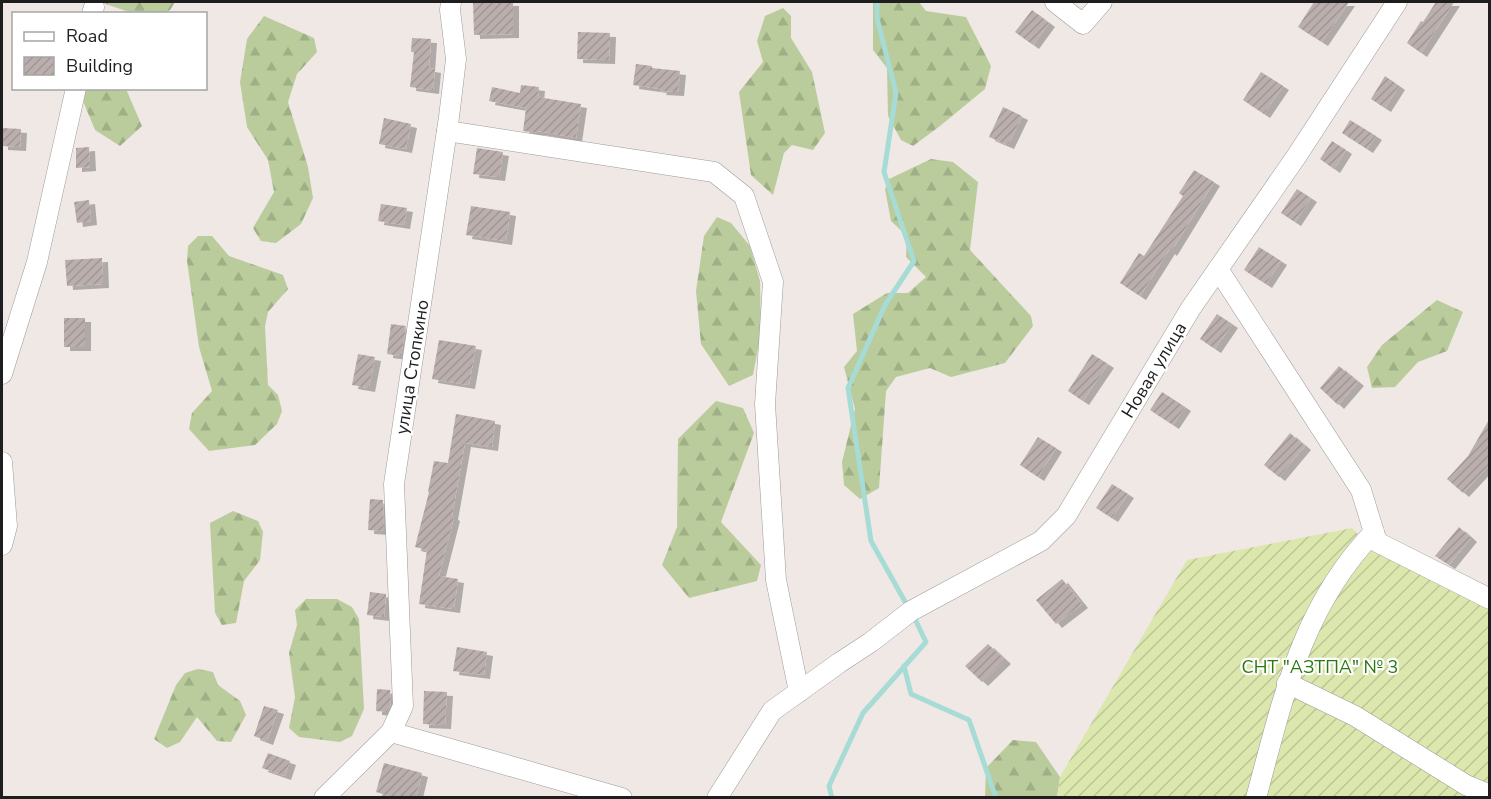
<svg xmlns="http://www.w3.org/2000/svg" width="1491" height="799" font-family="'Nunito Sans',sans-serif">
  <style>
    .forest { fill: url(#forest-firs) }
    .garden { fill: url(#garden-furrows) }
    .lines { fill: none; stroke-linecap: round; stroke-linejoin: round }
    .stream { stroke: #a7dbd5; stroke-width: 5 }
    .building { fill: url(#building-hatch); filter: url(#shadow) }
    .minor-casing { stroke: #9b9b9b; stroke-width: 21 }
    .minor { stroke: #fff; stroke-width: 20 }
    .labels { text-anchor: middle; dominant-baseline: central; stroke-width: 4.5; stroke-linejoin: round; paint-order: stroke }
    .street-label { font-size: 18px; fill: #1e1e1e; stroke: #fff }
    .park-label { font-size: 18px; fill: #2a7811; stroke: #fff }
  </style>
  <defs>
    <pattern id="forest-firs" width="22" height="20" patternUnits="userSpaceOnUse" patternTransform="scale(1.5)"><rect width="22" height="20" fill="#bacc9c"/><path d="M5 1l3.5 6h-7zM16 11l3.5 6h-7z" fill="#9faf86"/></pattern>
    <pattern id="garden-furrows" width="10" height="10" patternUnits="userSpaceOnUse" patternTransform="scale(1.5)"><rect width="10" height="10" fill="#dce7ad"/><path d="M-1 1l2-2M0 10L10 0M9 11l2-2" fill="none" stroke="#bcc694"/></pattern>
    <pattern id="building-hatch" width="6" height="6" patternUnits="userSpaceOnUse" patternTransform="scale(1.5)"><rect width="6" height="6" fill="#bbafae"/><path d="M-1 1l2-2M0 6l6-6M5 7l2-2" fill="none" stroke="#a09695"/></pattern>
    <filter id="shadow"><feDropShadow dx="6" dy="4" stdDeviation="0" flood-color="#0004"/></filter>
  </defs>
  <rect width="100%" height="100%" fill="#efe8e5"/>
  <g class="forest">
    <path d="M 100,2 L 175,2 L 170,10 L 165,14 L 132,13 Z"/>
    <path d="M 873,2 L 919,2 L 926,11 L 966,17 L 991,66 L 985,89 L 940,126 L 913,146 L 901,140 L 888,116 L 887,68 L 873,50 Z"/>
    <path d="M 783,8 L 791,16 L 791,38 L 812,72 L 825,133 L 813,150 L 792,145 L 784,153 L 773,195 L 751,175 L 739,92 L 763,62 L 757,41 L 765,16 Z"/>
    <path d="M 264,16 L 314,38 L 317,52 L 297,74 L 288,102 L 308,167 L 313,198 L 301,224 L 276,243 L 261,241 L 253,228 L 274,192 L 268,160 L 247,127 L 240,82 L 247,39 Z"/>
    <path d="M 78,89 L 126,89 L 142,126 L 120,146 L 95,130 Z"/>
    <path d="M 931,159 L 953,162 L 978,182 L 970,250 L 1031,316 L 1033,326 L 1005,363 L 951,377 L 930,368 L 896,377 L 886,391 L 879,488 L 860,499 L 844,485 L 842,462 L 855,409 L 844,367 L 857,351 L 853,314 L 887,293 L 908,293 L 926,277 L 906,257 L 907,236 L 891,221 L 885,189 L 889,179 Z"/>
    <path d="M 717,217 L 731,223 L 750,246 L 760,281 L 761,333 L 753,375 L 729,386 L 701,344 L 696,291 L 704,236 Z"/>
    <path d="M 198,236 L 212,236 L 229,256 L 283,275 L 288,289 L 268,312 L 265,326 L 268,385 L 278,395 L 282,411 L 277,424 L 255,445 L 209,451 L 189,429 L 192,413 L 212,391 L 199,347 L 187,261 L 188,246 Z"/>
    <path d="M 1437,300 L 1463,312 L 1447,351 L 1418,362 L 1395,387 L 1372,388 L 1367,367 L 1382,345 Z"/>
    <path d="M 716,401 L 743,408 L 754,433 L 721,522 L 761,565 L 757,581 L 689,598 L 662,565 L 677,527 L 678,439 Z"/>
    <path d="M 233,511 L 258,521 L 263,532 L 260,560 L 244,581 L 236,623 L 222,625 L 215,613 L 210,523 Z"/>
    <path d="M 306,599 L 337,599 L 352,607 L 359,619 L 364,709 L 352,736 L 340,742 L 299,737 L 289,728 L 295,697 L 289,653 L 297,625 L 295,610 Z"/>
    <path d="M 198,669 L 213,672 L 218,685 L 240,701 L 246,715 L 231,742 L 217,741 L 197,717 L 180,742 L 167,748 L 154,739 L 176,685 L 185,673 Z"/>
    <path d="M 1013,740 L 1036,742 L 1060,777 L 1057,797 L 985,798 L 986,768 Z"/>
  </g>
  <path class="garden" d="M 1352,528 L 1369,546 L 1489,607 L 1489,797 L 1057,798 L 1060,777 L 1187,560 Z"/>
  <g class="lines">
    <g class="stream">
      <path d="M 877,2 L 877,18 L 896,93 L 884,172 L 914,261 L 885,305 L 848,388 L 871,541 L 908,607"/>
      <path d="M 904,666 L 911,694 L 969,720 L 996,798"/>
      <path d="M 832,798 L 829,786 L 863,713 L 926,642 L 913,615"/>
    </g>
  </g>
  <g class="building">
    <path d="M 473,2 L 513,2 L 513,34 L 474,35 Z"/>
    <path d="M 1314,2 L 1349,2 L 1322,42 L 1298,27 Z"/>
    <path d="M 1436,2 L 1454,2 L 1421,53 L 1407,43 L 1421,21 L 1423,22 Z"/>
    <path d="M 1032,10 L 1049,23 L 1033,45 L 1015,32 Z"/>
    <path d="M 578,32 L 610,33 L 609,60 L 577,59 Z"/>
    <path d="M 412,38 L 431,39 L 429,68 L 435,69 L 433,90 L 410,87 L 414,52 L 411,52 Z"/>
    <path d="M 636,64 L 652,66 L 652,68 L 680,71 L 678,92 L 660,91 L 661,89 L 633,85 Z"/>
    <path d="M 1261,72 L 1283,86 L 1264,114 L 1243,100 Z"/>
    <path d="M 1385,76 L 1399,86 L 1385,108 L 1371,99 Z"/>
    <path d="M 521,85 L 539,87 L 538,97 L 581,104 L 576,138 L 538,131 L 538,133 L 523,131 L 526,108 L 489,101 L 492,87 L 520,93 Z"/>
    <path d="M 1003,107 L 1022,116 L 1008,145 L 989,137 Z"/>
    <path d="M 384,118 L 411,124 L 406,149 L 379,144 Z"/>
    <path d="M 1350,120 L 1376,136 L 1367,149 L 1342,133 Z"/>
    <path d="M 2,128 L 21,129 L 20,147 L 2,146 Z"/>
    <path d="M 1332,141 L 1346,150 L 1334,169 L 1320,159 Z"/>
    <path d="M 89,147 L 90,167 L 76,168 L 76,148 Z"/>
    <path d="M 477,148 L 503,152 L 499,177 L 473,174 Z"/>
    <path d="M 1194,170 L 1214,182 L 1171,252 L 1169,250 L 1140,296 L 1120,283 L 1139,253 L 1144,256 L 1183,196 L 1179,193 Z"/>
    <path d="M 1297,189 L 1311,198 L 1295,222 L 1281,213 Z"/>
    <path d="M 89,200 L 91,221 L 77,223 L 74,202 Z"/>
    <path d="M 381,204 L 407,208 L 404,225 L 378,221 Z"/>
    <path d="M 471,206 L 510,212 L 506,241 L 466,235 Z"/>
    <path d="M 1259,247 L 1281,261 L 1266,284 L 1244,270 Z"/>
    <path d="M 102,258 L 103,284 L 67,286 L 65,260 Z"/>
    <path d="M 1217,314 L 1232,324 L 1215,349 L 1200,339 Z"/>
    <rect x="64" y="318" width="21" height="29"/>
    <path d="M 391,324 L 406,326 L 401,356 L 387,354 Z"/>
    <path d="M 439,340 L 476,346 L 469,385 L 432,379 Z"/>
    <path d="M 358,354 L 375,357 L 369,388 L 352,385 Z"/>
    <path d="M 1092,354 L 1108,364 L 1083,401 L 1068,391 Z"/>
    <path d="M 1339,366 L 1358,382 L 1338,405 L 1320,388 Z"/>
    <path d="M 1162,392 L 1185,407 L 1173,425 L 1150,410 Z"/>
    <path d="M 456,414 L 495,421 L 492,447 L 465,443 L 452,516 L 454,517 L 439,576 L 458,579 L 454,609 L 419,604 L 427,550 L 415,547 L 429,492 L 428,492 L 434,461 L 448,463 Z"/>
    <path d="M 1490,418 L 1490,464 L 1463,493 L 1447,479 L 1468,456 Z"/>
    <path d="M 1290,433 L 1305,446 L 1279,477 L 1264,465 Z"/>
    <path d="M 1038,437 L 1056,448 L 1038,477 L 1020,465 Z"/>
    <path d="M 1112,484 L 1128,494 L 1112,518 L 1096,508 Z"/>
    <path d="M 370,499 L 383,500 L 384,531 L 368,530 Z"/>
    <path d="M 1459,527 L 1471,538 L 1449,565 L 1435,556 Z"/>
    <path d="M 1062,579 L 1082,604 L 1056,624 L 1036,600 Z"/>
    <path d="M 370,592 L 386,594 L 384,617 L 367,615 Z"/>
    <path d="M 988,644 L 1005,660 L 982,682 L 965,666 Z"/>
    <path d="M 457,647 L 487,652 L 484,675 L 453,671 Z"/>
    <path d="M 377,689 L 390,690 L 391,704 L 387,712 L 376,711 Z"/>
    <path d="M 424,691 L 447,692 L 445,725 L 423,724 Z"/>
    <path d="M 264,706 L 278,710 L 267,741 L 254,736 Z"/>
    <path d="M 268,753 L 290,761 L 285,776 L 262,768 Z"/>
    <path d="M 384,763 L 422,773 L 416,798 L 396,798 L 376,792 Z"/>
  </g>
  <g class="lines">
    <defs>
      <g id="minor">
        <path d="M 1055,2 L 1083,24 L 1102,2"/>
        <path d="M 92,14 L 94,7"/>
        <path d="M 447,131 L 714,172 L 744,196 L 773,282 L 765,404 L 776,580 L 799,692"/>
        <path d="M 1218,269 L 1361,490 L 1377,542 L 1490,599"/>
        <path d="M 2,374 L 37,262 L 76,88"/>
        <path d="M 2,462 L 7,526 L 2,545"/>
        <path d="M 1287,683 L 1355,716 L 1466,785 L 1490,795"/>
        <path d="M 391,732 L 403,706 L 394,484 L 449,117 L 456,59 L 450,10 L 451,2"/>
        <path d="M 324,798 L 391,732 L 622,798"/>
        <path d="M 717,798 L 772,711 L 839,663 L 871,642 L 911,611 L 1041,541 L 1066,516 L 1191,308 L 1296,157 L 1397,2"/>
        <path d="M 1256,798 C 1283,699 1301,608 1374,532"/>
      </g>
    </defs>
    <use href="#minor" class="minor-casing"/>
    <use href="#minor" class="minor"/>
  </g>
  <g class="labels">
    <g class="street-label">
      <text transform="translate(412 367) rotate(-81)">улица Стопкино</text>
      <text transform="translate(1154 370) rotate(-59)">Новая улица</text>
    </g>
    <g class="park-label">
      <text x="1320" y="667">СНТ "АЗТПА" № 3</text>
    </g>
  </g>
  <rect width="1491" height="799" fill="none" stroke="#1e1e1e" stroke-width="6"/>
  <rect x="12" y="12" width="195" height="78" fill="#ffffff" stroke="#a5a5a5" stroke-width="1.5"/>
  <rect x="24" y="32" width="30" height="9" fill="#ffffff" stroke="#a5a5a5" stroke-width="1.5"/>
  <text x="66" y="42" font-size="18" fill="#1e1e1e">Road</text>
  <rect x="24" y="57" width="30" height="18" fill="url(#building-hatch)" stroke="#a5a5a5" stroke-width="1.5"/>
  <text x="66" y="72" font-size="18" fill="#1e1e1e">Building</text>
</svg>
